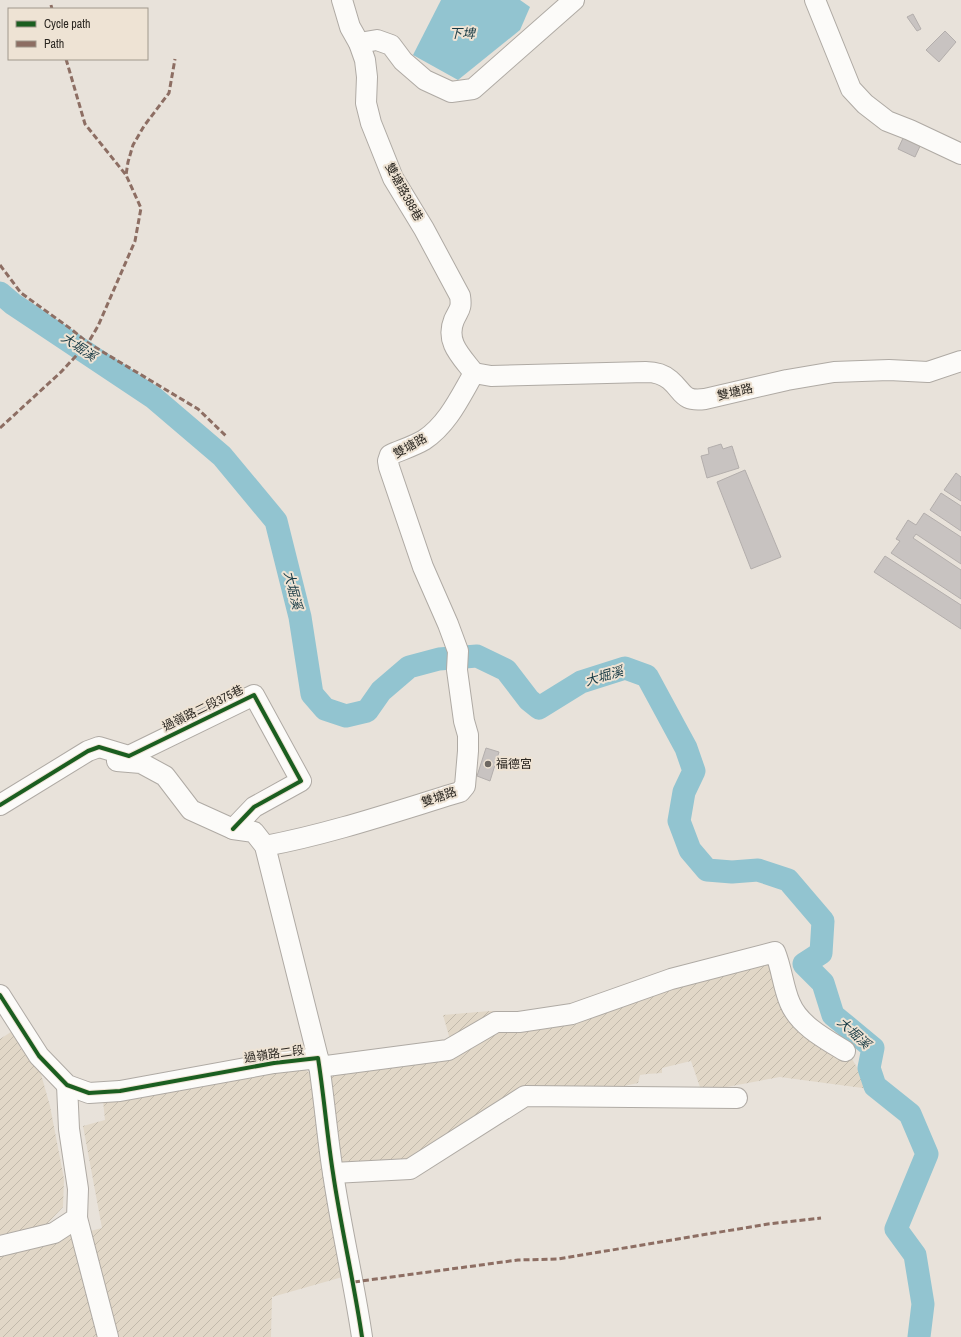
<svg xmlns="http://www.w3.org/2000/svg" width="961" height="1337" font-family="'Archivo Narrow','Noto Sans TC',sans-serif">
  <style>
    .industrial { fill: url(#industrial-furrows) }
    .water { fill: #92c4d0 }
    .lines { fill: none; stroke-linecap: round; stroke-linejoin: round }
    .river { stroke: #92c4d0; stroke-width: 23 }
    .building { fill: #c8c3c1; stroke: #b3aeac }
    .minor-casing { stroke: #afaaa4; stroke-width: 22 }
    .minor { stroke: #fcfbf9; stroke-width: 20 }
    .quiet { stroke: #8d6e63; stroke-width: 3; stroke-dasharray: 6 3; stroke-linecap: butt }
    .cycleway-casing { stroke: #eee3d4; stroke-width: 6 }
    .cycleway { stroke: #1b5e20; stroke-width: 4 }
    .poi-dot { fill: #6d6862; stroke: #eee3d4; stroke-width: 1.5 }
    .labels { text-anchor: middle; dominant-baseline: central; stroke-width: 4; stroke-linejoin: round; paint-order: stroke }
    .street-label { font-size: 12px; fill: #2b2721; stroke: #eee3d4 }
    .poi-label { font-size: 12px; fill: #2b2721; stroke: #eee3d4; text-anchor: start }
    .water-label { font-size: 13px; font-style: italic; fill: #163943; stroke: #eee3d4 }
  </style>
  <defs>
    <pattern id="industrial-furrows" width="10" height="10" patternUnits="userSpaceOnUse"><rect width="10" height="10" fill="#e1d7c7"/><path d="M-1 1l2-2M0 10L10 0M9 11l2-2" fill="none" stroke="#c1b9ab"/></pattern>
  </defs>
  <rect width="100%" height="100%" fill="#e8e2da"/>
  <g class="industrial">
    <path d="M 779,946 L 805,1027 L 852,1059 L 870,1089 L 780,1077 L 705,1091 L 701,1090 L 691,1061 L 662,1068 L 662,1073 L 647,1074 L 640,1075 L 638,1083 L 624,1086 L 594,1089 L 520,1089 L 409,1160 L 339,1168 L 327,1058 L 451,1043 L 443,1015 L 490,1011 L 539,1012 L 576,1006 Z"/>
    <path d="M 11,1032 L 39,1067 L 50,1106 L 64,1179 L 63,1207 L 46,1225 L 0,1235 L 0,1039 Z"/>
    <path d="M 302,1068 L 310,1073 L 313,1078 L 346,1276 L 272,1297 L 271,1337 L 0,1337 L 0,1254 L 102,1228 L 83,1126 L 105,1120 L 103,1101 Z"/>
  </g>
  <path class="water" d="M 441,0 L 520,0 L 530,7 L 520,30 L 458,80 L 413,55 Z"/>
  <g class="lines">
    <path class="river" d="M 0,293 L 13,304 L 154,398 L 222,456 L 276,521 L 300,617 L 312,694 L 325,709 L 346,716 L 367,711 L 381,691 L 409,667 L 439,659 L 477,656 L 506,670 L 529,700 L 539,708 L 581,682 L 625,668 L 647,676 L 686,748 L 694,771 L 684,792 L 679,821 L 690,850 L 707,870 L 732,872 L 758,870 L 788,880 L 823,921 L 821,953 L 804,964 L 823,983 L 833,1015 L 873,1048 L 869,1068 L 875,1086 L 910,1114 L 927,1154 L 896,1229 L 915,1255 L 923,1304 L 919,1337"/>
  </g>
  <g class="building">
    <path d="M 913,14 L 921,29 L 917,31 L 907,17 Z"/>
    <path d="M 945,31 L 956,42 L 939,62 L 926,50 Z"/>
    <path d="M 904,136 L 921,144 L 915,157 L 898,149 Z"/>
    <path d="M 721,444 L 723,449 L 732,446 L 739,468 L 707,478 L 701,456 L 709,454 L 708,448 Z"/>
    <path d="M 745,470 L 781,557 L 751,569 L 717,482 Z"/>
    <path d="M 956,473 L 961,477 L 961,501 L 944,490 Z"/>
    <path d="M 941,493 L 961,506 L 961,531 L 930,510 Z"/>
    <path d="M 924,513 L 961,537 L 961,564 L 916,534 L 913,538 L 961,570 L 961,599 L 891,553 L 900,541 L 896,539 L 908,520 L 916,525 Z"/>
    <path d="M 885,556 L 961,605 L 961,629 L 874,572 Z"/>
    <path d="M 486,748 L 499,752 L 490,781 L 477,776 Z"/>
  </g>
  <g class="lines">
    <defs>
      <g id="minor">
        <path d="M 342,0 L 350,27 L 359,43 L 365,60 L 367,77 L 366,103 L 371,123 L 393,178 L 424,229 L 460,296 C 462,309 459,309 454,320 C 445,342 461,356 474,373"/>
        <path d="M 815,0 L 851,89 L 865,104 L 887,121 L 910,130 L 961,154"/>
        <path d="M 359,43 L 377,40 L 391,45 L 403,61 L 425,80 L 451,92 L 473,89 L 574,0"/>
        <path d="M 117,761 L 141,763 L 165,776 L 191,810 L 233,829 L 254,832 L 265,846 L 318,1058"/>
        <path d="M 0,805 L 88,751 L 99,747 L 129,756 L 254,695 L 301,781 L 254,807 L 233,829"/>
        <path d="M 265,846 C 329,834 391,813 453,794 L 460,792 L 465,786 L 468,751 L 468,735 L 464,721 L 457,670 L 458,651 L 448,624 L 423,567 L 389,467 L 388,461 L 390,455 C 401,450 414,446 424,440 C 448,424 460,397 474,373 L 491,376 L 646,372 C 655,372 663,374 670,380 C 684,392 682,402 705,399 L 787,380 L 834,372 L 889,370 L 928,372 L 961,361"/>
        <path d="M 0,995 L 39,1056 L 67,1085 L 89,1093 L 120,1091 L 274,1063 L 318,1058 C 324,1096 327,1135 333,1173 C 341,1228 354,1282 362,1337"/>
        <path d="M 319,1067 L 448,1050 L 496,1022 L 519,1022 L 572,1014 L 671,979 L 775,952 C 782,969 783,987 790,1003 C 799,1025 825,1039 845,1051"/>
        <path d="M 333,1173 L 410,1169 L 525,1096 L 737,1098"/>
        <path d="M 77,1218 L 108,1337"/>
        <path d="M 0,1246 L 54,1233 L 77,1218 L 78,1189 L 69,1129 L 67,1085"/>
      </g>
    </defs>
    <use href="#minor" class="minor-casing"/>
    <use href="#minor" class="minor"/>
    <g class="quiet">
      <path d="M 51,5 L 52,9"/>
      <path d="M 66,59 L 85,124 L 126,175"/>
      <path d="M 0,265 L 21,293 L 71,329 L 88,343 L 198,409 L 227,437"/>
      <path d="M 0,428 L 61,372 L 88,343 L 98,326 L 135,241 L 141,208 L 126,175 L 128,162 L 133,145 L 144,126 L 169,93 L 175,59"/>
      <path d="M 354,1282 L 518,1260 L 558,1259 L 768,1224 L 821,1218"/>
    </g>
    <defs>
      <g id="cycleway">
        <path d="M 0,805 L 88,751 L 99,747 L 129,756 L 254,695 L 301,781 L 254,807 L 233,829"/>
        <path d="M 0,995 L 39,1056 L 67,1085 L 89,1093 L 120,1091 L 274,1063 L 318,1058 C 324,1096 327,1135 333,1173 C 341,1228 354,1282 362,1337"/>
      </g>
    </defs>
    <use href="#cycleway" class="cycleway-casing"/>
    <use href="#cycleway" class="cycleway"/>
  </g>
  <circle class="poi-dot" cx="488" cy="764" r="4"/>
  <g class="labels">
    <g class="street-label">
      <text transform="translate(404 192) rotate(61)">雙塘路388巷</text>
      <text transform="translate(735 392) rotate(-13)">雙塘路</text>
      <text transform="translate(410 446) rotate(-29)">雙塘路</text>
      <text transform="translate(203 708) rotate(-26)">過嶺路二段375巷</text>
      <text transform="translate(439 797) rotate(-19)">雙塘路</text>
      <text transform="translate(274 1054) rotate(-8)">過嶺路二段</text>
    </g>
    <g class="poi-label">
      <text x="496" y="764">福德宮</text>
    </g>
    <g class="water-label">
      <text x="462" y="33">下埤</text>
      <text transform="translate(79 347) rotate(34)">大堀溪</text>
      <text transform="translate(293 590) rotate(76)">大堀溪</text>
      <text transform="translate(604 676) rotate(-16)">大堀溪</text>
      <text transform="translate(854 1033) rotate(42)">大堀溪</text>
    </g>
  </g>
  <rect x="8" y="8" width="140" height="52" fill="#eee3d4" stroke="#a0988c"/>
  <rect x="16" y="21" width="20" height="6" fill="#1b5e20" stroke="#a0988c"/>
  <text x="44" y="28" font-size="12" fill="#2b2721">Cycle path</text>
  <rect x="16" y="41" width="20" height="6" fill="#8d6e63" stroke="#a0988c"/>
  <text x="44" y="48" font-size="12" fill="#2b2721">Path</text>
</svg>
